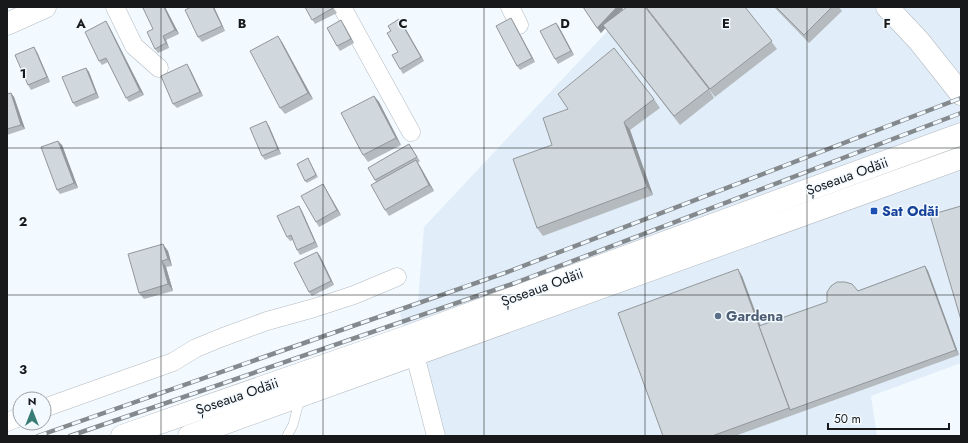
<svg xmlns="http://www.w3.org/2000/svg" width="968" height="443" font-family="Jost,sans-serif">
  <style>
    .built { fill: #e1edf9 }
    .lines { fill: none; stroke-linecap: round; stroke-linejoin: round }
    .service-casing { stroke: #b4bac0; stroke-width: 10 }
    .minor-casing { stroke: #b4bac0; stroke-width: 19 }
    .tertiary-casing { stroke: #b4bac0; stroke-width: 23 }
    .primary-casing { stroke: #b4bac0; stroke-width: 23 }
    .service { stroke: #fff; stroke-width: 9 }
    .minor { stroke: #fff; stroke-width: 18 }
    .tertiary { stroke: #fff; stroke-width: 22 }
    .primary { stroke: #fff; stroke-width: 22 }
    .rail-casing { stroke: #84898d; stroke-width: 4.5 }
    .rail { stroke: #f2f9ff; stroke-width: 3; stroke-dasharray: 9; stroke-linecap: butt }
    .wall { fill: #b4babe }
    .shaded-wall { fill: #92979b }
    .building { fill: #d1d8dd; stroke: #92979b }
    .grid { fill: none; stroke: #17191b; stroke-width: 1; stroke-opacity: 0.55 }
    .transit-dot { fill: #1a4fb4; stroke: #f2f9ff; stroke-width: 1.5 }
    .service-dot { fill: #5c6f8a; stroke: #f2f9ff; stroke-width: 1.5 }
    .labels { text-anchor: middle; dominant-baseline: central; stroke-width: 3; stroke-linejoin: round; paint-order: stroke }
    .street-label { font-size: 14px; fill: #17191b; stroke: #f2f9ff }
    .transit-label { font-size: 14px; font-weight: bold; fill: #164399; stroke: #f2f9ff; text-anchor: start }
    .service-label { font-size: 14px; font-weight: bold; fill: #4e5e75; stroke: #f2f9ff; text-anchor: start }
    .grid-label { font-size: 13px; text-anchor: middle; font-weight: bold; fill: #17191b; stroke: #f2f9ff; stroke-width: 3; stroke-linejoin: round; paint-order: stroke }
  </style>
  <rect width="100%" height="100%" fill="#f2f9ff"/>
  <path class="built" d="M 630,7 L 961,7 L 961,363 L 871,396 L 877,436 L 431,436 L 399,309 L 418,302 L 424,227 Z"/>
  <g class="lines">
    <defs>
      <path id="service" d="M 287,436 L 293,425 L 300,398"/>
      <g id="minor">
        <path d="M 115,7 L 134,46 L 159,68"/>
        <path d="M 342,7 L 411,132"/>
        <path d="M 510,7 L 519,25"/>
        <path d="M 415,355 L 436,436"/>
        <path d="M 44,408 L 173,362 L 196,348 L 223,337 L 267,321 L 314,308 L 354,295 L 397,277"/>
        <path d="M 7,422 L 20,417"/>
      </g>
      <g id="tertiary">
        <path d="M 887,7 L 919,41 L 961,94"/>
        <path d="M 7,24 L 45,7"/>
      </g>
      <g id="primary">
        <path d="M 122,436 L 406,337 L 961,134"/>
        <path d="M 189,436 L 961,158"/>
      </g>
    </defs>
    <use href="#service" class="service-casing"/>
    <use href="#minor" class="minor-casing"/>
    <use href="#tertiary" class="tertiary-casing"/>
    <use href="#primary" class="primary-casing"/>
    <use href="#service" class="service"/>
    <use href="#minor" class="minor"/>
    <use href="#tertiary" class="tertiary"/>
    <use href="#primary" class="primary"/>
    <defs>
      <g id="rail">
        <path d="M 38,436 L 510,271 L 961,98"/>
        <path d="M 70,436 L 515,283 L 961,113"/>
      </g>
    </defs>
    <use href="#rail" class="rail-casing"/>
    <use href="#rail" class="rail"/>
  </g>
  <g class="wall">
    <path d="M 165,7 L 179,34 L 166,40 L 169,48 L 158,53 L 155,49 Z"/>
    <path d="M 214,7 L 225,31 L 202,42 L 198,37 Z"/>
    <path d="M 305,7 L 333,7 L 337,13 L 315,24 Z"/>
    <path d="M 583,7 L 622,7 L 623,9 L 618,14 L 709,89 L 714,98 L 680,125 L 605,28 L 601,33 Z"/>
    <path d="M 646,7 L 745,7 L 777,49 L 715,97 Z"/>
    <path d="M 774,7 L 839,7 L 842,11 L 809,43 Z"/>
    <path d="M 399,19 L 424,61 L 403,74 L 400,69 L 398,52 L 391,31 Z"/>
    <path d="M 514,23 L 535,62 L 520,70 L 517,66 Z"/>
    <path d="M 556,23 L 559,27 L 574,55 L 558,64 L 555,59 Z"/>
    <path d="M 344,25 L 354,43 L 340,51 L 337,46 Z"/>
    <path d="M 109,26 L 144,95 L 129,102 L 126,98 L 108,62 L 102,65 L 99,61 Z"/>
    <path d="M 282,42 L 313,99 L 285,114 L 280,108 Z"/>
    <path d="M 37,52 L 50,82 L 31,90 L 28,85 Z"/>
    <path d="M 86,68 L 89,72 L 99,98 L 76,107 L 73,103 Z"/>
    <path d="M 190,69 L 203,96 L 177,108 L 173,104 Z"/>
    <path d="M 11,93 L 14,97 L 25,129 L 7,135 L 7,94 Z"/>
    <path d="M 374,96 L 379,102 L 401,145 L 368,162 L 363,155 Z"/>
    <path d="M 654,99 L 660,108 L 630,130 L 653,195 L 543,236 L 537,228 L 552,145 Z"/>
    <path d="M 269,126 L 281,154 L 265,160 L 262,156 Z"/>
    <path d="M 409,144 L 420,161 L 418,163 L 434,191 L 389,216 L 385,210 L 376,182 L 368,168 Z"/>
    <path d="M 62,145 L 78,188 L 60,194 L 57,190 Z"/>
    <path d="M 308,158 L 318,177 L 307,183 L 305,181 Z"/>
    <path d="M 323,184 L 326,189 L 341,215 L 319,227 L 316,222 Z"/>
    <path d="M 299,206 L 302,211 L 318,247 L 300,255 L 297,250 L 293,240 L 290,241 L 287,237 Z"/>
    <path d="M 168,251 L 172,266 L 166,267 L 173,291 L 144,299 L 139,293 Z"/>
    <path d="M 317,252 L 320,256 L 334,285 L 312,296 L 309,292 Z"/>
    <path d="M 925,266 L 928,271 L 959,355 L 735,436 L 663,436 L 742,276 L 761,326 Z"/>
  </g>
  <g class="shaded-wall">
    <path d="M 164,7 L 165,7 L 179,34 L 175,30 Z"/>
    <path d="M 213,7 L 214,7 L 225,31 L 222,26 Z"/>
    <path d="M 617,7 L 622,7 L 623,9 L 601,33 L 597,28 Z"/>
    <path d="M 511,18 L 514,23 L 535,62 L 532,58 Z"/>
    <path d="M 399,19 L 403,24 L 424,61 L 421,57 Z"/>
    <path d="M 341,20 L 344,25 L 354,43 L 351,39 Z"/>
    <path d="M 106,21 L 109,26 L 144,95 L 140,91 Z"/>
    <path d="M 556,23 L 559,27 L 574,55 L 571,51 Z"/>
    <path d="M 163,36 L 166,40 L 169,48 L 166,43 Z"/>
    <path d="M 278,36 L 282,42 L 313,99 L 308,93 Z"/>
    <path d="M 34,47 L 37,52 L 50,82 L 47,77 Z"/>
    <path d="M 187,64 L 190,69 L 203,96 L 200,92 Z"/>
    <path d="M 86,68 L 89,72 L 99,98 L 96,93 Z"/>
    <path d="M 11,93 L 14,97 L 25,129 L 21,125 Z"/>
    <path d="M 374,96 L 379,102 L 401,145 L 396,138 Z"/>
    <path d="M 266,121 L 269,126 L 281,154 L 278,149 Z"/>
    <path d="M 624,122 L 630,130 L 653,195 L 647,187 Z"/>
    <path d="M 58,141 L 62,145 L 78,188 L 74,183 Z"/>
    <path d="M 416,160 L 420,166 L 434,191 L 429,185 Z"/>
    <path d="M 323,184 L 326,189 L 341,215 L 337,210 Z"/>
    <path d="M 299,206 L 302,211 L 318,247 L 315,242 Z"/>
    <path d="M 163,244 L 168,251 L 172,266 L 168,259 Z"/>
    <path d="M 317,252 L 320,256 L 334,285 L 331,281 Z"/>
    <path d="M 162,261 L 166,267 L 173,291 L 168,284 Z"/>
    <path d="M 925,266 L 928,271 L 959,355 L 956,350 Z"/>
    <path d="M 738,269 L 742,276 L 791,410 L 790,410 L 789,408 Z"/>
  </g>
  <g class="building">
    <path d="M 145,7 L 164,7 L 175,30 L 163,36 L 166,43 L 155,49 L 147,32 L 153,29 L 143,8 Z"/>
    <path d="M 191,7 L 213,7 L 222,26 L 198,37 L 185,10 Z"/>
    <path d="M 305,7 L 333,7 L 333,8 L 312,20 Z"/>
    <path d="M 583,7 L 617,7 L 597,28 Z"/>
    <path d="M 627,7 L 645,7 L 709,89 L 674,116 L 603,25 Z"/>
    <path d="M 646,7 L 745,7 L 772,41 L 710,89 Z"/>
    <path d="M 776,7 L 832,7 L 804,35 Z"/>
    <path d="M 511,18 L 532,58 L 517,66 L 496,26 Z"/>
    <path d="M 399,19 L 421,57 L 400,69 L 392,55 L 398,52 L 387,33 L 391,31 L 388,26 Z"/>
    <path d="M 341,20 L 351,39 L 337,46 L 327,28 Z"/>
    <path d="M 106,21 L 140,91 L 126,98 L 106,58 L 99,61 L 85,32 Z"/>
    <path d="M 556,23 L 571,51 L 555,59 L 540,31 Z"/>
    <path d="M 278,36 L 308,93 L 280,108 L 250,51 Z"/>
    <path d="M 34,47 L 47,77 L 28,85 L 15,55 Z"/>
    <path d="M 614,48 L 654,99 L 624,122 L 647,187 L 537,228 L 513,159 L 552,145 L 543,118 L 568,109 L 558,94 Z"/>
    <path d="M 187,64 L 200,92 L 173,104 L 161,76 Z"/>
    <path d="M 86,68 L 96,93 L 73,103 L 62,77 Z"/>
    <path d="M 11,93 L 21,125 L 7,129 L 7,94 Z"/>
    <path d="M 374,96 L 396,138 L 363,155 L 341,113 Z"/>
    <path d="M 266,121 L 278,149 L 262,156 L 250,128 Z"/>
    <path d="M 58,141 L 74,183 L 57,190 L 41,147 Z"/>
    <path d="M 409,144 L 417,157 L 375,180 L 368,168 Z"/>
    <path d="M 308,158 L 316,175 L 305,181 L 297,164 Z"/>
    <path d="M 416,160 L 429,185 L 385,210 L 371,185 Z"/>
    <path d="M 323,184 L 337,210 L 316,222 L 301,196 Z"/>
    <path d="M 299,206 L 315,242 L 297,250 L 291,235 L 287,237 L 277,216 Z"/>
    <path d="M 961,206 L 961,320 L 930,215 Z"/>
    <path d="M 163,244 L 168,259 L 162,261 L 168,284 L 139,293 L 128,254 Z"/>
    <path d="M 317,252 L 331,281 L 309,292 L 294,263 Z"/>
    <path d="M 925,266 L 956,350 L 790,410 L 759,326 L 827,302 L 827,292 L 831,286 L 837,282 L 845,282 L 852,284 L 858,291 Z"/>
    <path d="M 738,269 L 789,408 L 712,436 L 663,436 L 618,313 Z"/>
  </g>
  <path class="grid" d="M 161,7 L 161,436M 323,7 L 323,436M 484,7 L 484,436M 645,7 L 645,436M 807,7 L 807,436M 7,148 L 961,148M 7,295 L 961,295"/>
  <rect class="transit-dot" x="870" y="207" width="8" height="8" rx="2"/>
  <circle class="service-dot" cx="718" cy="316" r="4"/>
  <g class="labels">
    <g class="street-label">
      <text transform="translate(847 176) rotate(-20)">Șoseaua Odăii</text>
      <text transform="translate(542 287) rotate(-20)">Șoseaua Odăii</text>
      <text transform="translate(237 396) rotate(-19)">Șoseaua Odăii</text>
    </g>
    <g class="transit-label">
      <text x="882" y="211">Sat Odăi</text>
    </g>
    <g class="service-label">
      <text x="726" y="316">Gardena</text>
    </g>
  </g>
  <g class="grid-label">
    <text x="81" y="28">A</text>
    <text x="242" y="28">B</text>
    <text x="403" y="28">C</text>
    <text x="565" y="28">D</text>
    <text x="726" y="28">E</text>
    <text x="887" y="28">F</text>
    <text x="23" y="78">1</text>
    <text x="23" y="226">2</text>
    <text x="23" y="374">3</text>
  </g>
  <rect width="968" height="443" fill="none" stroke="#17191b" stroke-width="16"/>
  <g transform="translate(32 411)"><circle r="19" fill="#f2f9ff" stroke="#9a9fa4"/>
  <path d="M0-3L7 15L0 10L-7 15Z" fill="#377d76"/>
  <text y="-6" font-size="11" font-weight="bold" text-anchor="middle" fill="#17191b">N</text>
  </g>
  <path d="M828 423v6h121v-6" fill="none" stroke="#17191b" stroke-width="2"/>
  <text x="834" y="423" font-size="12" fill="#17191b" stroke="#f2f9ff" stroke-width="3" paint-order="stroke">50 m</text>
</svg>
